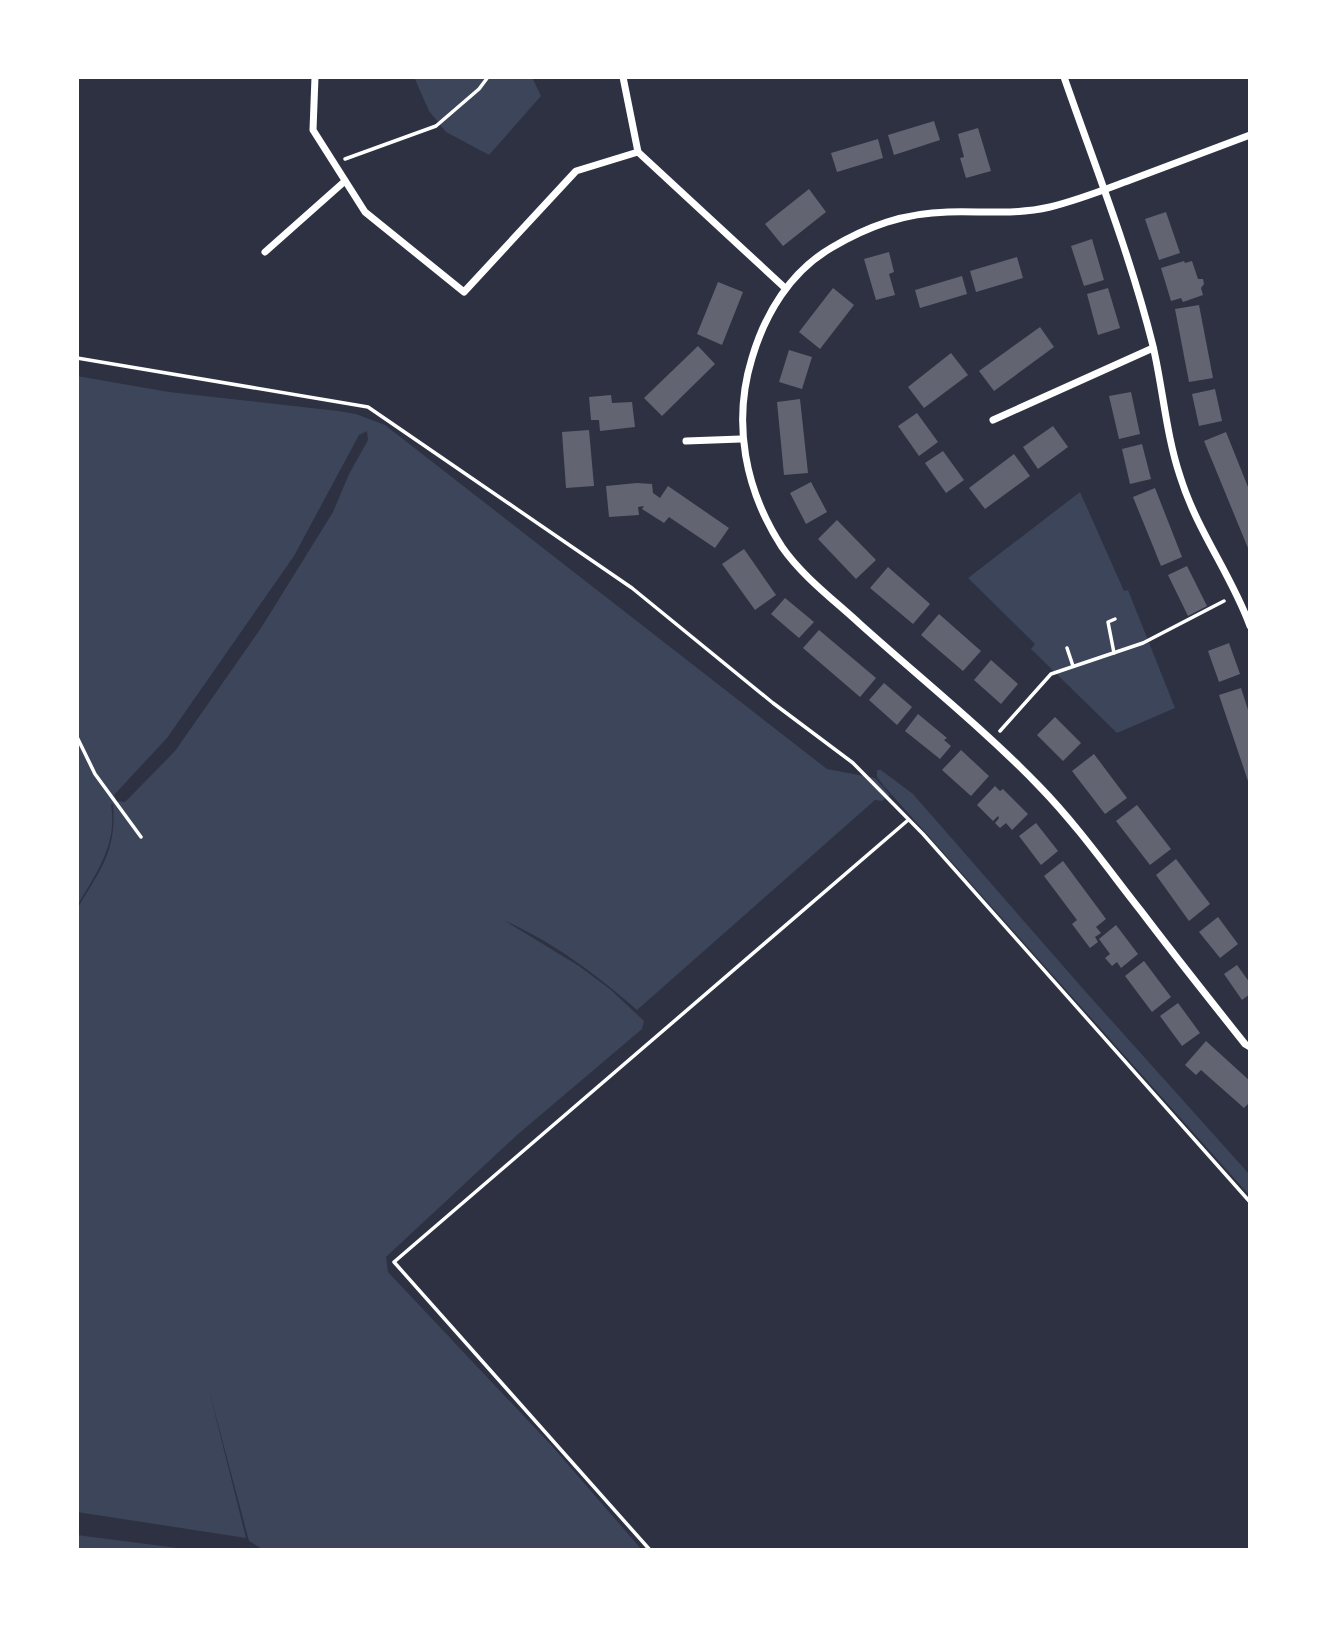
<svg xmlns="http://www.w3.org/2000/svg" width="1327" height="1627" font-family="'Open Sans',sans-serif">
  <style>
    .green { fill: #3c4559; fill-rule: evenodd }
    .building { fill: #626471 }
    .lines { fill: none; stroke-linecap: round; stroke-linejoin: round }
    .path { stroke: #fff; stroke-width: 3.5 }
    .minor { stroke: #fff; stroke-width: 7 }
  </style>
  <rect width="100%" height="100%" fill="#2d3142"/>
  <g class="green">
    <path d="M 414,77 L 532,77 L 541,96 L 489,155 L 446,132 L 429,111 Z"/>
    <path d="M 77,376 L 169,392 L 338,411 L 356,414 L 385,425 L 827,769 L 875,778 L 890,795 L 882,801 L 875,800 L 637,1010 C 597,975 553,942 505,921 L 579,966 L 611,990 L 644,1021 L 642,1029 L 517,1135 L 386,1257 L 388,1272 L 552,1446 L 642,1550 L 262,1549 L 249,1541 L 209,1390 L 246,1538 L 77,1512 L 77,909 C 100,870 117,851 113,804 L 111,805 C 118,843 96,874 77,906 ZM 367,431 L 368,440 L 349,474 L 333,512 L 261,628 L 175,751 L 125,802 L 117,801 L 114,795 L 167,738 L 294,556 L 359,435 Z"/>
    <path d="M 1080,492 L 1124,591 L 1128,590 L 1175,708 L 1117,733 L 1031,649 L 1035,644 L 968,578 Z"/>
    <path d="M 877,770 L 881,770 L 913,794 L 1085,991 L 1250,1175 L 1250,1196 L 883,785 L 877,777 Z"/>
    <path d="M 77,1535 L 193,1550 L 77,1550 Z"/>
  </g>
  <g class="building">
    <path d="M 934,121 L 940,140 L 894,155 L 888,135 Z"/>
    <path d="M 978,128 L 991,171 L 966,178 L 960,158 L 964,157 L 958,134 Z"/>
    <path d="M 878,139 L 883,158 L 837,172 L 831,153 Z"/>
    <path d="M 809,189 L 826,212 L 783,246 L 765,224 Z"/>
    <path d="M 1166,212 L 1180,253 L 1159,260 L 1145,219 Z"/>
    <path d="M 1092,239 L 1104,280 L 1084,286 L 1071,246 Z"/>
    <path d="M 889,252 L 894,272 L 889,274 L 895,295 L 876,300 L 864,259 Z"/>
    <path d="M 1017,257 L 1023,278 L 976,292 L 970,271 Z"/>
    <path d="M 1184,261 L 1185,263 L 1192,261 L 1198,279 L 1203,279 L 1204,284 L 1201,288 L 1203,295 L 1183,302 L 1181,298 L 1171,301 L 1161,268 Z"/>
    <path d="M 962,276 L 967,294 L 920,308 L 915,290 Z"/>
    <path d="M 718,282 L 743,292 L 722,345 L 697,334 Z"/>
    <path d="M 833,288 L 854,305 L 820,349 L 799,332 Z"/>
    <path d="M 1108,288 L 1120,328 L 1098,335 L 1087,294 Z"/>
    <path d="M 1199,305 L 1213,378 L 1189,382 L 1175,309 Z"/>
    <path d="M 1040,327 L 1054,347 L 994,391 L 979,371 Z"/>
    <path d="M 698,346 L 715,364 L 662,416 L 644,398 Z"/>
    <path d="M 789,350 L 812,357 L 802,389 L 779,382 Z"/>
    <path d="M 951,353 L 968,375 L 924,408 L 908,387 Z"/>
    <path d="M 1215,389 L 1222,421 L 1199,426 L 1192,394 Z"/>
    <path d="M 1131,392 L 1140,434 L 1119,439 L 1109,396 Z"/>
    <path d="M 611,395 L 612,403 L 632,402 L 635,427 L 600,431 L 599,420 L 591,420 L 589,397 Z"/>
    <path d="M 800,399 L 808,473 L 784,475 L 777,402 Z"/>
    <path d="M 917,413 L 938,442 L 919,456 L 898,426 Z"/>
    <path d="M 1053,426 L 1068,447 L 1038,469 L 1023,447 Z"/>
    <path d="M 589,430 L 594,486 L 566,488 L 562,432 Z"/>
    <path d="M 1226,432 L 1250,492 L 1250,553 L 1204,441 Z"/>
    <path d="M 1142,444 L 1151,479 L 1130,484 L 1122,449 Z"/>
    <path d="M 943,451 L 964,480 L 946,493 L 925,463 Z"/>
    <path d="M 1014,454 L 1030,476 L 985,509 L 969,488 Z"/>
    <path d="M 811,482 L 827,512 L 806,524 L 790,493 Z"/>
    <path d="M 637,483 L 652,484 L 653,493 L 660,498 L 668,486 L 729,528 L 715,548 L 669,517 L 664,523 L 642,509 L 644,506 L 638,507 L 639,515 L 609,517 L 606,486 Z"/>
    <path d="M 1155,488 L 1182,557 L 1161,566 L 1133,497 Z"/>
    <path d="M 837,520 L 876,560 L 856,579 L 818,539 Z"/>
    <path d="M 744,549 L 776,595 L 755,610 L 722,564 Z"/>
    <path d="M 1187,566 L 1207,606 L 1188,616 L 1168,575 Z"/>
    <path d="M 888,567 L 930,604 L 913,624 L 870,588 Z"/>
    <path d="M 785,598 L 814,622 L 799,638 L 771,614 Z"/>
    <path d="M 939,614 L 981,651 L 963,671 L 921,635 Z"/>
    <path d="M 819,630 L 876,678 L 860,697 L 803,648 Z"/>
    <path d="M 1229,643 L 1240,674 L 1219,682 L 1208,651 Z"/>
    <path d="M 991,660 L 1018,684 L 1001,704 L 974,680 Z"/>
    <path d="M 884,683 L 912,707 L 897,725 L 869,700 Z"/>
    <path d="M 1241,688 L 1250,716 L 1250,787 L 1219,695 Z"/>
    <path d="M 918,714 L 947,738 L 944,740 L 951,746 L 940,759 L 905,731 Z"/>
    <path d="M 1055,717 L 1081,743 L 1063,761 L 1037,735 Z"/>
    <path d="M 961,750 L 989,776 L 971,796 L 942,770 Z"/>
    <path d="M 1094,754 L 1127,798 L 1105,814 L 1072,771 Z"/>
    <path d="M 995,786 L 1000,791 L 1003,789 L 1028,814 L 1012,830 L 1006,823 L 1000,828 L 995,823 L 999,818 L 998,816 L 993,821 L 977,805 Z"/>
    <path d="M 1137,805 L 1171,849 L 1150,865 L 1116,821 Z"/>
    <path d="M 1036,823 L 1058,851 L 1041,865 L 1019,836 Z"/>
    <path d="M 1176,859 L 1210,904 L 1189,921 L 1156,875 Z"/>
    <path d="M 1063,861 L 1106,919 L 1096,927 L 1101,933 L 1095,937 L 1098,942 L 1090,948 L 1072,924 L 1077,920 L 1044,876 Z"/>
    <path d="M 1218,917 L 1238,944 L 1220,958 L 1199,932 Z"/>
    <path d="M 1116,925 L 1138,954 L 1121,968 L 1117,962 L 1112,966 L 1105,958 L 1110,954 L 1099,939 Z"/>
    <path d="M 1144,961 L 1171,997 L 1152,1012 L 1125,976 Z"/>
    <path d="M 1237,965 L 1250,983 L 1250,994 L 1242,1000 L 1224,974 Z"/>
    <path d="M 1178,1003 L 1200,1033 L 1182,1046 L 1160,1016 Z"/>
    <path d="M 1206,1041 L 1250,1081 L 1250,1102 L 1244,1108 L 1201,1070 L 1196,1075 L 1185,1065 Z"/>
  </g>
  <g class="lines">
    <g class="path">
      <path d="M 345,159 L 436,126 L 479,89 L 488,77"/>
      <path d="M 77,358 L 368,407 L 632,588 L 773,703 L 853,763 L 923,834 L 1250,1202"/>
      <path d="M 1067,648 L 1073,666"/>
      <path d="M 1114,653 L 1108,622 L 1115,619"/>
      <path d="M 1000,731 L 1051,674 L 1143,643 L 1224,601"/>
      <path d="M 77,737 L 95,774 L 141,837"/>
      <path d="M 650,1550 L 394,1262 L 907,821"/>
    </g>
    <g class="minor">
      <path d="M 315,77 L 313,130 L 365,212 L 464,292 L 576,171 L 638,152"/>
      <path d="M 623,77 L 638,152 L 785,288"/>
      <path d="M 1064,77 C 1095,166 1130,254 1153,346 C 1163,389 1166,434 1180,476 C 1197,531 1231,574 1250,626"/>
      <path d="M 1250,135 C 1211,150 1172,164 1133,179 C 1106,189 1079,200 1050,207 C 1016,215 983,211 948,212 C 904,213 868,226 831,248 C 790,272 765,314 752,358 C 732,423 745,490 782,547 C 802,576 834,600 860,624 C 919,677 985,730 1039,786 C 1077,825 1108,869 1141,911 C 1175,956 1210,1000 1245,1044 L 1250,1047"/>
      <path d="M 265,252 L 345,181"/>
      <path d="M 993,420 L 1153,348"/>
      <path d="M 686,441 L 741,439"/>
    </g>
  </g>
  <rect width="1327" height="1627" fill="none" stroke="#ffffff" stroke-width="158"/>
</svg>
